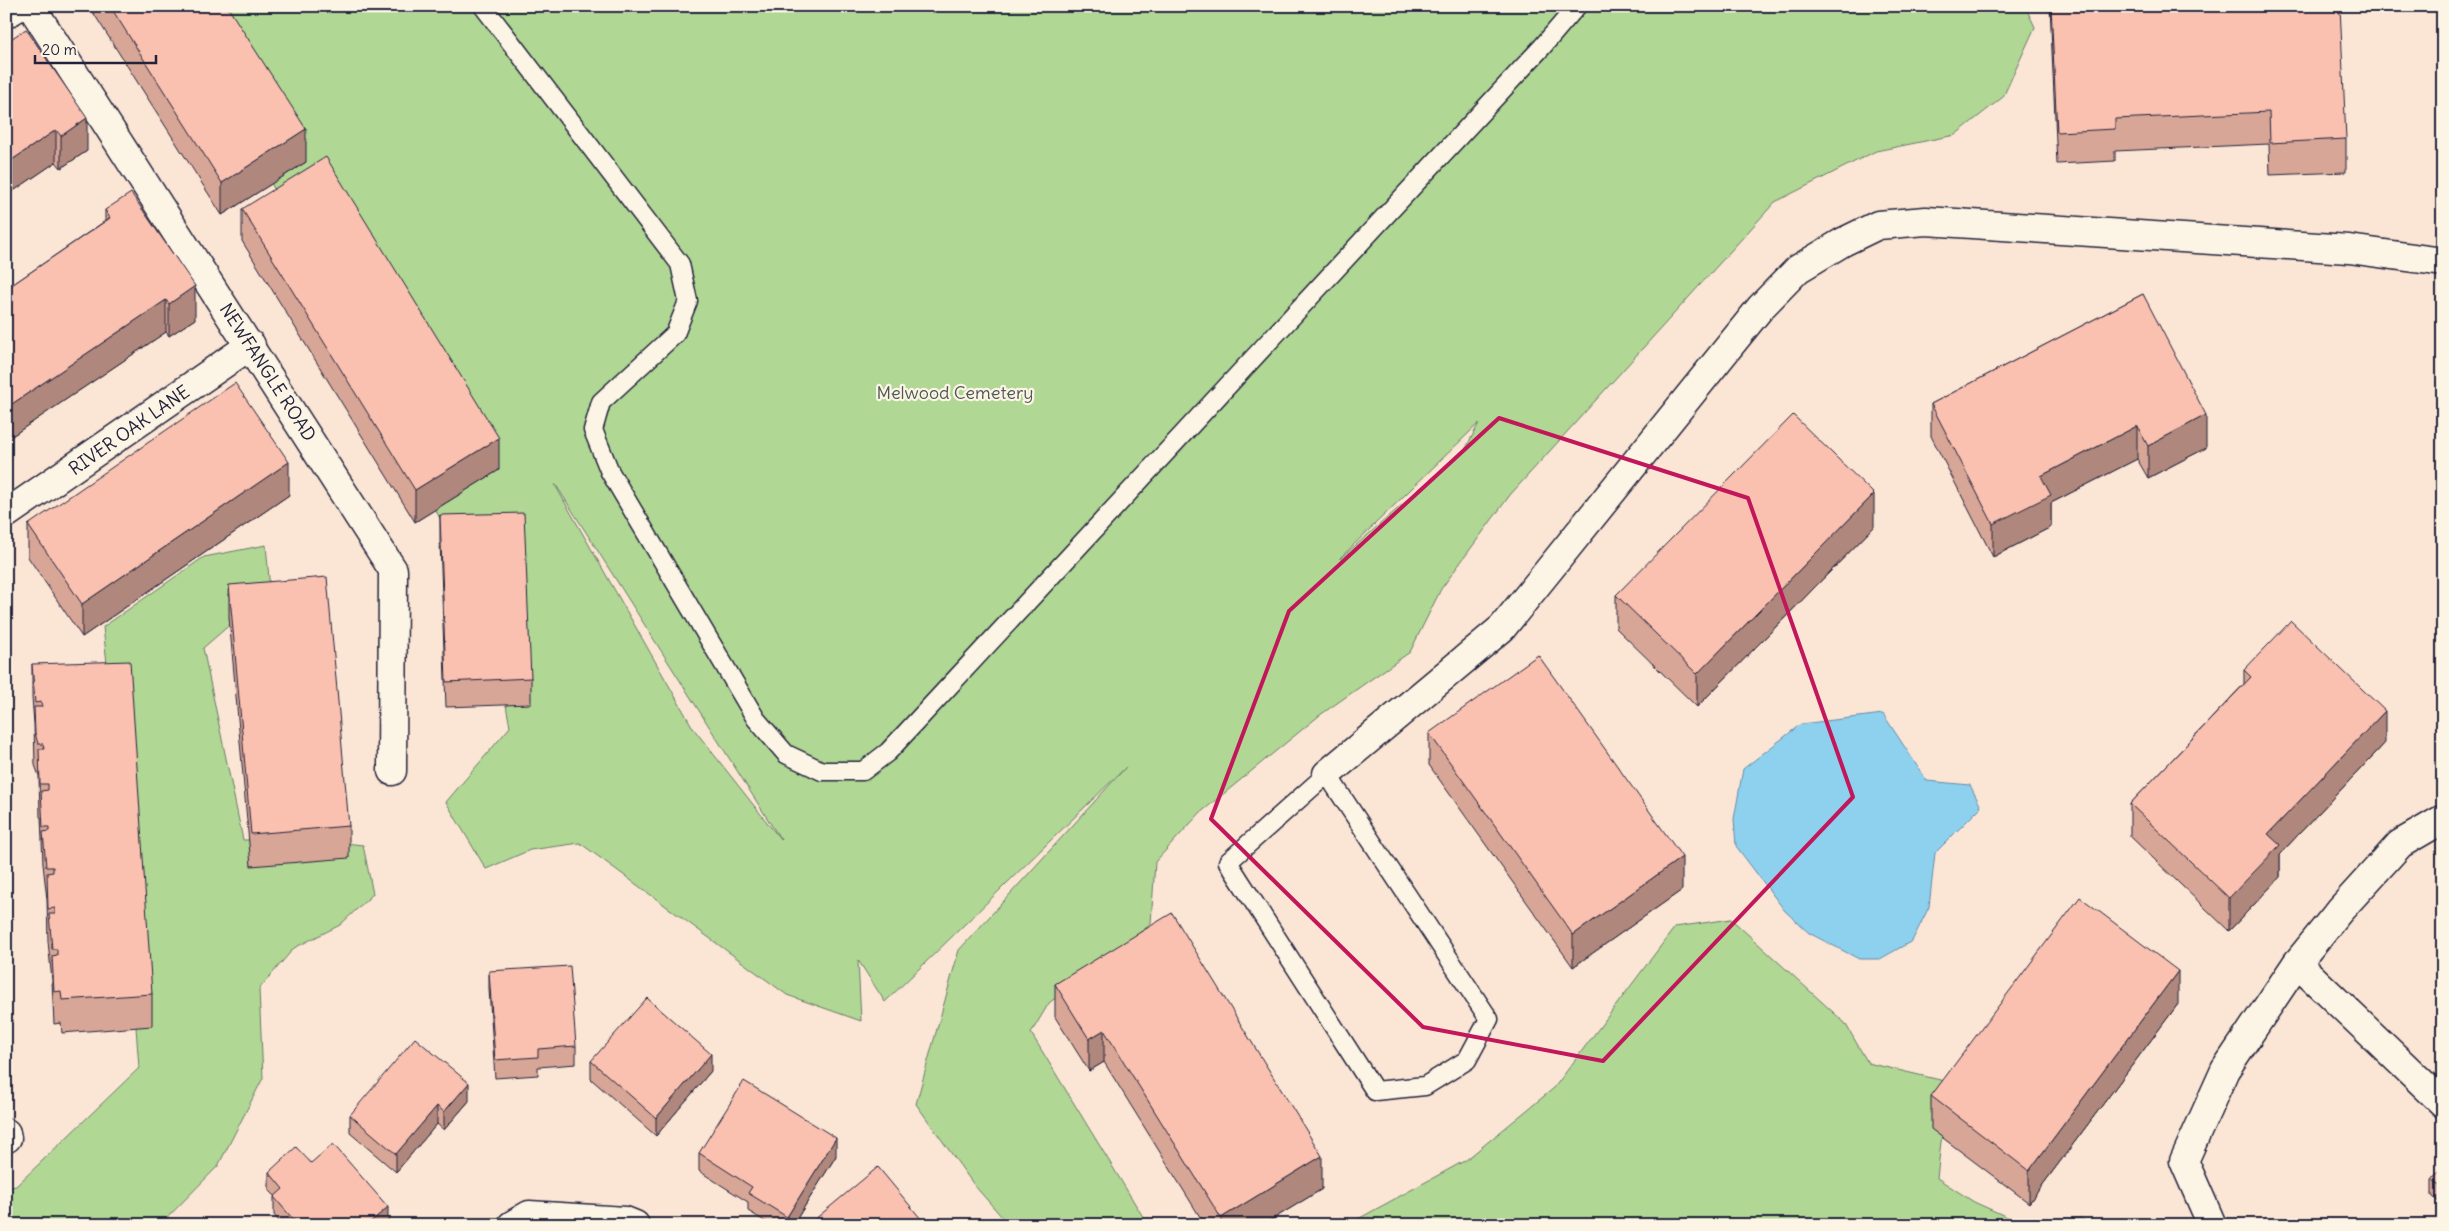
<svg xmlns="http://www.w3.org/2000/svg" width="2449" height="1231" font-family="Delius,sans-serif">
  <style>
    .green { fill: #b0d794; stroke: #697c68; fill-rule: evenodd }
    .water { fill: #8ed1ef; stroke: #638ba7 }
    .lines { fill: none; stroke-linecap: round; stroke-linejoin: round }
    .lane-casing { stroke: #22223b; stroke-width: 21 }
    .street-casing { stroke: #22223b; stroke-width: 31 }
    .lane { stroke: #fcf5e5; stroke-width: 18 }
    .street { stroke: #fcf5e5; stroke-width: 28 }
    .wall { fill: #d7a697; stroke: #22223b }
    .shaded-wall { fill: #af877b; stroke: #22223b }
    .building { fill: #fac1b0; stroke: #22223b }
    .marked { fill: none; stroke: #c2185b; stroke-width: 4; stroke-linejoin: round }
    .labels { text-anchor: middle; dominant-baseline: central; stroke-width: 4.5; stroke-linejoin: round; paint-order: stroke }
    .street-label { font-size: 18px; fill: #22223b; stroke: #fcf5e5 }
    .park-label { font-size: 18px; fill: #4d5856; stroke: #fcf5e5 }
  </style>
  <rect width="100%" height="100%" fill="#fbe5d5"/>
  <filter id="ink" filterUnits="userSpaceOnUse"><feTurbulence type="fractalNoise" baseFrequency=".02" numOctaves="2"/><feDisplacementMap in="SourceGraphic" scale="10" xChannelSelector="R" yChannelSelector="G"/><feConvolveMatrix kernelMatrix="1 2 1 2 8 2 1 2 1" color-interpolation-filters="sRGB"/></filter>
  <g filter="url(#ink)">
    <g class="green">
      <path d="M 182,6 L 2025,6 L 2035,27 L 2003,97 L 1955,135 L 1876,151 L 1775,202 L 1510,495 L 1441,589 L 1410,652 L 1320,715 L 1200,813 L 1155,862 L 1151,924 L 1049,1003 L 1031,1033 L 1148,1225 L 1009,1225 L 974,1185 L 916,1104 L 959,950 L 1126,767 L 885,1002 L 858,960 L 861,1021 L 787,995 L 580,843 L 530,850 L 486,869 L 446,802 L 510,727 L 490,618 ZM 1479,423 L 1465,450 L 1340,559 L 1340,558 ZM 555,485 L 556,485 L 781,840 L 693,728 Z"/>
      <path d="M 266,545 L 270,590 L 203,648 L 243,840 L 309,839 L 363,845 L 373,894 L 340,925 L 294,948 L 259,989 L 263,1078 L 218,1166 L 160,1225 L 6,1225 L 6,1188 L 16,1186 L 139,1068 L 114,728 L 103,627 L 204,557 Z"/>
      <path d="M 1731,919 L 1845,1023 L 1868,1063 L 1953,1083 L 1943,1124 L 1937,1178 L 1974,1202 L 2025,1225 L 1347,1225 L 1466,1160 L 1554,1088 L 1675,927 Z"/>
      <path d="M 2081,1218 L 2090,1225 L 2028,1225 Z"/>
    </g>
    <path class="water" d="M 1883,714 L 1927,781 L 1970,785 L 1981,807 L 1935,853 L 1929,907 L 1912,941 L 1880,959 L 1859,959 L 1809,933 L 1785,911 L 1736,846 L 1734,819 L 1743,769 L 1801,724 Z"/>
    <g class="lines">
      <defs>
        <g id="lane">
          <path d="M 483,6 L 680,264 L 688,301 L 675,334 L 601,402 L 593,430 L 610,472 L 756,719 L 786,754 L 822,771 L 863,771 L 888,752 L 1542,47 L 1577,6"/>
          <path d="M 1327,774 L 1489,1019 L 1467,1060 L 1425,1086 L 1375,1091 L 1228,862 Z"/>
        </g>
        <g id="street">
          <path d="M 31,6 L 393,570 L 392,771"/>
          <path d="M 6,14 L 19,6"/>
          <path d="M 6,514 L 251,345"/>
          <path d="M 1327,774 L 1502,628 L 1761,307 L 1798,269 L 1843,242 L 1878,225 L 1926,221 L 2349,249 L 2443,262"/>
          <path d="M 2297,963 L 2340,910 L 2400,844 L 2443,819"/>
          <path d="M 6,1133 L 7,1138"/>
          <path d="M 512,1225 L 529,1215 L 625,1221 L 635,1225"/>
          <path d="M 2212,1225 L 2184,1161 L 2225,1070 L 2297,963 L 2443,1103"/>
        </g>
      </defs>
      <use href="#lane" class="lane-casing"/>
      <use href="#street" class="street-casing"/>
      <use href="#lane" class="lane"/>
      <use href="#street" class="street"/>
    </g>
    <g class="wall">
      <path d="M 89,6 L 227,6 L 306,162 L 222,215 Z"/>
      <path d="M 2050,6 L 2148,6 L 2149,11 L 2346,139 L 2346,172 L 2270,175 L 2269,144 L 2115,151 L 2115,161 L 2057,164 Z"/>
      <path d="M 6,42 L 87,151 L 61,168 L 56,162 L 6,196 Z"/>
      <path d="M 242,209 L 499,470 L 415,522 L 242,241 Z"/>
      <path d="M 105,210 L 195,319 L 169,336 L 166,332 L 6,440 L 6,289 L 105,221 Z"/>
      <path d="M 2143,294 L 2206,448 L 2148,478 L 2137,459 L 2051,503 L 2051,527 L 1993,557 L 1931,436 L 1931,404 Z"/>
      <path d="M 289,495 L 82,637 L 28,557 L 28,525 Z"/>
      <path d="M 440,515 L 531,678 L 531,704 L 446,707 L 440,541 Z"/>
      <path d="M 1874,527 L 1697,707 L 1616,628 L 1616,595 Z"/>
      <path d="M 229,585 L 349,826 L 349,858 L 251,866 L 229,617 Z"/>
      <path d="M 32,664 L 152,994 L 152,1026 L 62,1033 L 61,1023 L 54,1024 L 52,981 L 48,941 L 47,900 L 43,864 L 41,817 L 40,817 L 39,776 L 35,765 L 34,724 L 32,697 Z"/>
      <path d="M 2244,670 L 2385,743 L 2280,854 L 2280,877 L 2229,931 L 2130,836 L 2130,804 L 2244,684 Z"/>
      <path d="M 1429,733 L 1682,890 L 1573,967 L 1429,765 Z"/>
      <path d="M 489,971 L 576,1046 L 576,1064 L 538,1067 L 538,1075 L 495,1078 L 489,989 Z"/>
      <path d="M 1055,984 L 1322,1189 L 1263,1225 L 1205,1225 L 1104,1062 L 1089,1071 L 1055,1017 Z"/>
      <path d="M 2178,1004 L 2029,1203 L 1931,1129 L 1931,1096 Z"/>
      <path d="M 591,1061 L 711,1071 L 656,1136 L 591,1079 Z"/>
      <path d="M 469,1101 L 444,1130 L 437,1124 L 396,1172 L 350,1133 L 350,1115 Z"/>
      <path d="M 699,1153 L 836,1156 L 793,1225 L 771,1225 L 748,1211 L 748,1202 L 699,1171 Z"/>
      <path d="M 311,1163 L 388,1225 L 282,1225 L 274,1215 L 274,1197 L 275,1196 L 269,1190 L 269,1172 Z"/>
      <path d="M 2443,1167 L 2443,1206 L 2432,1196 L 2432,1179 Z"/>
    </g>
    <g class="shaded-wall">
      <path d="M 87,118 L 87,151 L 61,168 L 61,136 Z"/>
      <path d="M 306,129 L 306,162 L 222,215 L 222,183 Z"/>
      <path d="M 56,130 L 56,162 L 6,196 L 6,164 Z"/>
      <path d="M 195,286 L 195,319 L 169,336 L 169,304 Z"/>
      <path d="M 166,300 L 166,332 L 6,440 L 6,408 Z"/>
      <path d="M 2206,415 L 2206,448 L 2148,478 L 2148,446 Z"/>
      <path d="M 2137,426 L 2137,459 L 2051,503 L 2051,527 L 1993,557 L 1993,524 L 2041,476 Z"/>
      <path d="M 499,438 L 499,470 L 415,522 L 415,490 Z"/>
      <path d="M 289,462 L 289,495 L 82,637 L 82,604 Z"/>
      <path d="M 1874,494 L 1874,527 L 1697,707 L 1697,674 Z"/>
      <path d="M 2385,711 L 2385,743 L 2280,854 L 2280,877 L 2229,931 L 2229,898 L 2268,834 Z"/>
      <path d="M 1682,857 L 1682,890 L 1573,967 L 1573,935 Z"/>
      <path d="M 2178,971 L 2178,1004 L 2029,1203 L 2029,1171 Z"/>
      <path d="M 1104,1030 L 1104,1062 L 1089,1071 L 1089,1039 Z"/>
      <path d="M 711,1054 L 711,1071 L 656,1136 L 656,1118 Z"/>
      <path d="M 469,1083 L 469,1101 L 444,1130 L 444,1112 Z"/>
      <path d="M 437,1106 L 437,1124 L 396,1172 L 396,1154 Z"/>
      <path d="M 836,1138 L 836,1156 L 793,1225 L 787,1225 L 787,1217 Z"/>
      <path d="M 1322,1156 L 1322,1189 L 1263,1225 L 1221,1225 L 1221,1218 Z"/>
      <path d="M 388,1207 L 388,1225 L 367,1225 Z"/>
    </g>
    <g class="building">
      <path d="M 110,6 L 227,6 L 306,129 L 222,183 Z"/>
      <path d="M 2051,6 L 2148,6 L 2149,11 L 2233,6 L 2340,6 L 2346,139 L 2270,143 L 2269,112 L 2115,119 L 2115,129 L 2057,132 Z"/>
      <path d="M 26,29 L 87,118 L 61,136 L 56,130 L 6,164 L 6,42 Z"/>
      <path d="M 326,157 L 499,438 L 415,490 L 242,209 Z"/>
      <path d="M 131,193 L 195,286 L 169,304 L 166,300 L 6,408 L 6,289 L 110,218 L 105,210 Z"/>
      <path d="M 2143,294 L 2206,415 L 2148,446 L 2137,426 L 2041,476 L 2051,495 L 1993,524 L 1931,404 Z"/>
      <path d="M 235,383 L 289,462 L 82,604 L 28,525 Z"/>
      <path d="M 1793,415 L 1874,494 L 1697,674 L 1616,595 Z"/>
      <path d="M 524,513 L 531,678 L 446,682 L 440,515 Z"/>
      <path d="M 327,577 L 349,826 L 251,834 L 229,585 Z"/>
      <path d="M 2291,621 L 2385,711 L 2268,834 L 2280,845 L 2229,898 L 2130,804 L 2251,677 L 2244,670 Z"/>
      <path d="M 1538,655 L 1682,857 L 1573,935 L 1429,733 Z"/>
      <path d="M 130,661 L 152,994 L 62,1000 L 61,991 L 54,992 L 52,956 L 57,955 L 57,949 L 52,949 L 49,914 L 55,914 L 55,908 L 48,909 L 47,873 L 53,872 L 53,867 L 46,867 L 43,832 L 49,831 L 49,827 L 43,827 L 41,791 L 48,790 L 48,784 L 40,784 L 39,749 L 44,749 L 43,744 L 38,744 L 35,733 L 34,707 L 42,707 L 41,702 L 35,703 L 32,664 Z"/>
      <path d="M 2080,897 L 2178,971 L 2029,1171 L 1931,1096 Z"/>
      <path d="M 1172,913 L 1322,1156 L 1221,1218 L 1104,1030 L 1089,1039 L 1055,984 Z"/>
      <path d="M 570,966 L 576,1046 L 538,1049 L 538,1057 L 495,1060 L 489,971 Z"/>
      <path d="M 647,998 L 711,1054 L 656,1118 L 591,1061 Z"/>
      <path d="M 415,1038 L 469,1083 L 444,1112 L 437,1106 L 396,1154 L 350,1115 Z"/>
      <path d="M 744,1081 L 836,1138 L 787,1217 L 748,1193 L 752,1187 L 699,1153 Z"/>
      <path d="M 333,1144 L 388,1207 L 367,1225 L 298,1225 L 274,1197 L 283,1189 L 269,1172 L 296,1147 L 311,1163 Z"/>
      <path d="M 878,1167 L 926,1225 L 808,1225 Z"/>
      <path d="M 2443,1167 L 2443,1188 L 2432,1179 Z"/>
    </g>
  </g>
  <path class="marked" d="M 1499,418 L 1748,498 L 1853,797 L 1603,1061 L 1423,1027 L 1211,819 L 1289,611 Z"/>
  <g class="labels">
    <g class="street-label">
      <text transform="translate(268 372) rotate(57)">NEWFANGLE ROAD</text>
      <text transform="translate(129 430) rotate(-35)">RIVER OAK LANE</text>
    </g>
    <g class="park-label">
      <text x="955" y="392">Melwood Cemetery</text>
    </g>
  </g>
  <rect width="2449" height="1231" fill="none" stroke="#fcf5e5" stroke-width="25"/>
  <rect x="12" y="12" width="2424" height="1206" fill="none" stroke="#22223b" stroke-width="2" filter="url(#ink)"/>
  <path d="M35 55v8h121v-8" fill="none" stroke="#22223b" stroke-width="2.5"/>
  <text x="42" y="55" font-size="15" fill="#22223b" stroke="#fcf5e5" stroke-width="4" paint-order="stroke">20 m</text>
</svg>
